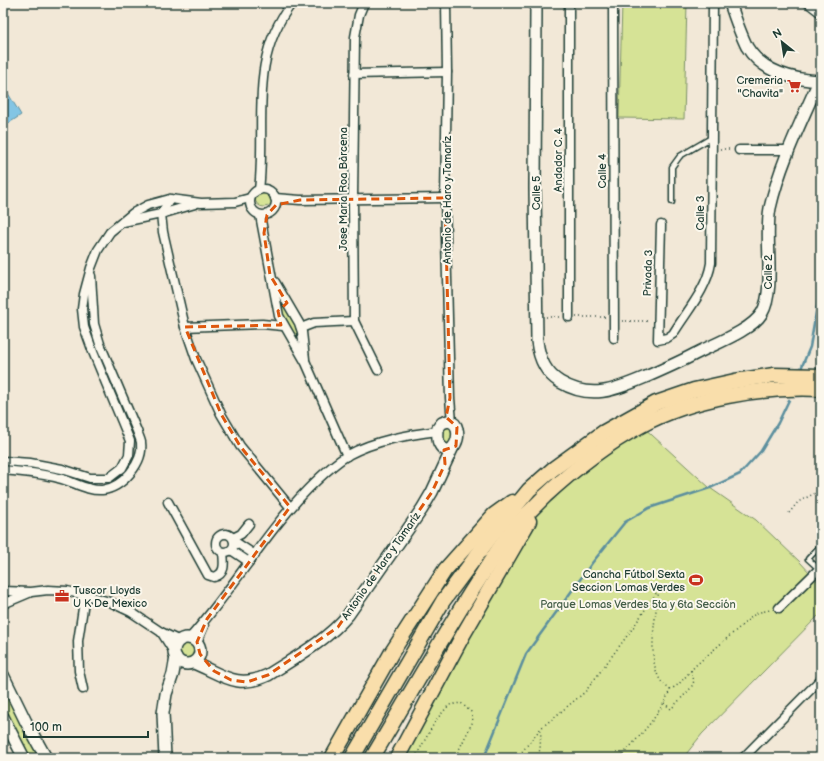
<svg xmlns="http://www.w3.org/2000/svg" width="824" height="761" font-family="'Balsamiq Sans',sans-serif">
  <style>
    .green { fill: #d6e396; stroke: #7a9065 }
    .water { fill: #83c5e4; stroke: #5b8f9e }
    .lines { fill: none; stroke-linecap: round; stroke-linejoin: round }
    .stream { stroke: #5b8f9e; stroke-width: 2.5 }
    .lane-casing { stroke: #1f3d34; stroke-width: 7 }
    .street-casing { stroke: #1f3d34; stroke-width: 11 }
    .secondary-casing { stroke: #1f3d34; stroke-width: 14 }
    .highway-casing { stroke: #1f3d34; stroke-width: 17 }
    .path { stroke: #1f3d34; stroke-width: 1.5; stroke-dasharray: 1 3; stroke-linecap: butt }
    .lane { stroke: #fbf7ec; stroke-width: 4 }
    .street { stroke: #fbf7ec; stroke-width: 8 }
    .secondary { stroke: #fbf7ec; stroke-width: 11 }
    .highway { stroke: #f9deab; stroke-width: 14 }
    .marked { fill: none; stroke: #de580e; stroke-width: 3; stroke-dasharray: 8 5; stroke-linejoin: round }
    .labels { text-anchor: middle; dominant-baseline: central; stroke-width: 4; stroke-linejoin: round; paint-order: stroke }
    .poi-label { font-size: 11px; fill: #1f3d34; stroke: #fbf7ec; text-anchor: end }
    .street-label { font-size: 11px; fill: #1f3d34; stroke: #fbf7ec }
    .park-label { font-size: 11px; fill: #445e48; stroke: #fbf7ec }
  </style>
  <rect width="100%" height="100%" fill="#f2e8d7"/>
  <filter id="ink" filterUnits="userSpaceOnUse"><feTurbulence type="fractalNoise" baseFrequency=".025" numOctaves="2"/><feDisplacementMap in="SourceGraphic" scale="8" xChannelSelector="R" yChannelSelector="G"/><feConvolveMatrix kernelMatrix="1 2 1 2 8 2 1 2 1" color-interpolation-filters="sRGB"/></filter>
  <g filter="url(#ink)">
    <g class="green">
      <path d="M 622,3 L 687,3 L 684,119 L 619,118 Z"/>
      <circle cx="264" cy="198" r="9"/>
      <path d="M 270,275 L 296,317 L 306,363 L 283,326 Z"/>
      <path d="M 448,421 L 458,435 L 444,449 L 440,425 Z"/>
      <path d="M 641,425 L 710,488 L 756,520 L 800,562 L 821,585 L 821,613 L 702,734 L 683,758 L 397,758 L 540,502 Z"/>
      <circle cx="188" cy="651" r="13"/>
      <path d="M 3,675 L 45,758 L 24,758 L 3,717 Z"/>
    </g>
    <path class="water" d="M 3,85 L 21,115 L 3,127 Z"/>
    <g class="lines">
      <g class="stream">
        <path d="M 821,202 L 819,209 L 821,236"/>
        <path d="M 800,371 L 810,347 L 821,284"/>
        <path d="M 484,758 L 526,654 L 592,563 L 625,522 L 649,508 L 710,488 L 740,474 L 761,451 L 778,423 L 789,400"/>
      </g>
      <defs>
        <g id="lane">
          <path d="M 672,202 L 672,167 L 680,156 L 711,138"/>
          <path d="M 819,569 L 808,559 L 821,545"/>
        </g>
        <g id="street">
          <path d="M 364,3 L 359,15 L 355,37 L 353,199 L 354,321 L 378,370"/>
          <path d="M 446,3 L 447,72 L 445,198 L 450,398 L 452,422"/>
          <path d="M 613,3 L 614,338"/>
          <path d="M 808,3 L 821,13"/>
          <path d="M 354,74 L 447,72"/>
          <path d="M 739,150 L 789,150"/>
          <circle cx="263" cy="202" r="13"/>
          <path d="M 259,190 C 267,124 247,61 292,3"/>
          <path d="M 275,198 L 300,200 L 445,198"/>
          <path d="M 170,199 L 161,214 L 163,232 L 185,327 L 196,359 L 221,414 L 240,446 L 290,507"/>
          <path d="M 260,215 L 279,316 L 306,363 L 347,456"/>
          <path d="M 123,222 L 161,214 L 195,204"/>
          <path d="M 661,225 L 658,340 L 667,338 L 673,334 C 687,311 707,289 711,263 L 713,3"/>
          <path d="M 275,282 L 299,323 L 302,332 L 305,359"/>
          <path d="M 569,317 L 569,3"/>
          <path d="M 185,327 L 262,324 L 283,326"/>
          <path d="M 301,328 L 314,323 L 354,321"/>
          <path d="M 3,461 L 30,463 L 62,469 L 90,478 L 109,478 L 122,468 L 129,455 L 130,441 L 93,352 L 84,327 L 82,309 L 84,294 L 91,268 L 98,250 L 110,232 L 133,213 L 148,205 L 170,199 L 201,203 L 235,202 L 250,198"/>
          <path d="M 3,470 C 22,472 40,473 58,478 C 73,481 86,491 102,490 C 122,488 144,463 141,442 C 140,438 138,434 137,431 L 100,344 L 94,324 L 91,276"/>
          <path d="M 168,502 L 208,575 L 214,577 C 226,574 224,563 223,552"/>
          <circle cx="225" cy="543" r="9"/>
          <path d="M 233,538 L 241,534 L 249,524"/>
          <path d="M 234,541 L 255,555"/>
          <path d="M 231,550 L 249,562"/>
          <path d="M 3,591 L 31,592 L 48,590 L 67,591 L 85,595 L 110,602 L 131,612 L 161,632 L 180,641"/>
          <path d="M 3,604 L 29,593"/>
          <path d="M 779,608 L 821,567"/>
          <path d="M 162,633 L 174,652"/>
          <path d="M 189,639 C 232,591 264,534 308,489 C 320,477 333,464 348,455 C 376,440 407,435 438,431"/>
          <path d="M 197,642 L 204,626"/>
          <path d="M 83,689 L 79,671 L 78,641 L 85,595"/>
          <path d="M 743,758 L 821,679"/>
        </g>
        <g id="secondary">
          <path d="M 536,3 L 535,188 L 537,341 C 539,358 545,373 560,382 C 592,401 617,389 648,376 C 664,369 680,362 695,354 C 714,344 751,331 762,313 C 776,289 764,238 770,208 C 780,164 801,122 819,81"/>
          <path d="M 730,3 C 735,18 740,33 747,47 C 762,72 794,80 821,81"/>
          <path d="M 448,421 C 453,422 456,424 457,429 C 461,443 447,460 439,443 C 437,439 438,433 438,428 L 442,423 Z"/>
          <circle cx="187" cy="651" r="13"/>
          <path d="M 194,663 C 223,675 237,690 268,675 C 296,657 326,641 348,615 L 422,509 L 432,492 L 452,449"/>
          <path d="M 3,675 L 26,722 L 46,758"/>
          <path d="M 3,717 L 24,758"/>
          <path d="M 165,758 L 163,713 L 166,694 L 173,674 L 176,657"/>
        </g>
        <g id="highway">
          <path d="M 332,758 L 392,652 L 445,570 L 494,515 L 512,502"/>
          <path d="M 352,758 L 443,601 L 492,535 L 529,490 L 553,469 L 604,432 L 656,403 L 694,390 L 735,381 L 774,375 L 821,376"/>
          <path d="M 372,758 C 405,703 437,646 471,592 C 484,572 496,551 511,532 C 521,519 533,508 545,496 C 574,469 605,445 640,426 C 691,398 764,386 821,389"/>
          <path d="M 397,758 L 463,635 L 529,521"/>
        </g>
      </defs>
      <use href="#lane" class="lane-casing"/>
      <use href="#street" class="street-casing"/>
      <use href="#secondary" class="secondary-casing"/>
      <use href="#highway" class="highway-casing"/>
      <g class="path">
        <path d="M 720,149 L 732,149"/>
        <path d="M 546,317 L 561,317"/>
        <path d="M 576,317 L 607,317"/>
        <path d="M 622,321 L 650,321"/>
        <path d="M 789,513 L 798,502 L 821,490"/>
        <path d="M 670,690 L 679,684 L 695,666 L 755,614 L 760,612 L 770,610"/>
        <path d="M 664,703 L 671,709 L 691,688 L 694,681 L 691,670"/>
        <path d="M 415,758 L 436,720 L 449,705 L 461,703 L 471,712 L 473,721 L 455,758"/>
        <path d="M 517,758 L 541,728 L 585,692 L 630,632 L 659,589 C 656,614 646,660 661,681 C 663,684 667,687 670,690 C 659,717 639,736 620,758"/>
        <path d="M 535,758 L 540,750 L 541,729"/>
      </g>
      <use href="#lane" class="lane"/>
      <use href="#street" class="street"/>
      <use href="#secondary" class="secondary"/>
      <use href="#highway" class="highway"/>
    </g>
  </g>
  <path class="marked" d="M 445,198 L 450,398 L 446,417 L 457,427 L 456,446 L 444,450 L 445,464 L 432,492 L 338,627 L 268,675 L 247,682 L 231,680 L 214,671 L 200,654 L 197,642 L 207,619 L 290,507 L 240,446 L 221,414 L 185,327 L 281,325 L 278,311 L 287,303 L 270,275 L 264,233 L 267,215 L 276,205 L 300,200 Z"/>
  <defs>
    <symbol id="supermarket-bare" viewBox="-9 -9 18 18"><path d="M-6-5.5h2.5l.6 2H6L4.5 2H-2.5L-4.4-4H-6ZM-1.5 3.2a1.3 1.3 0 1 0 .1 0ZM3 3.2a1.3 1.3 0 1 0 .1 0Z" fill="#c8321e" stroke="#fbf7ec" stroke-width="2.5" paint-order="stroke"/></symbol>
    <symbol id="stadium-bare" viewBox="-9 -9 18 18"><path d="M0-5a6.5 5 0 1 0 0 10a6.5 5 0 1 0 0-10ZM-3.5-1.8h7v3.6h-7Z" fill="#c8321e" stroke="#fbf7ec" stroke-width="2.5" paint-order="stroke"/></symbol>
    <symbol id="office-bare" viewBox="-9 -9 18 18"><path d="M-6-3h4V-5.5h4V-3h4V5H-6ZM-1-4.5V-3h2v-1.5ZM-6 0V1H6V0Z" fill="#c8321e" stroke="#fbf7ec" stroke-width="2.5" paint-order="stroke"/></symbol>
  </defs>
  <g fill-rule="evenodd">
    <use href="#supermarket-bare" x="784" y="76" width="20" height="20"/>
    <use href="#stadium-bare" x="686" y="570" width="20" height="20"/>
    <use href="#office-bare" x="52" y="586" width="20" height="20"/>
  </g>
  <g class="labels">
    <g class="poi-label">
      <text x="783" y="80">Cremeria<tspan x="783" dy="13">"Chavita"</tspan></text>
      <text x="685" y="574">Cancha Fútbol Sexta<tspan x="685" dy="13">Seccion Lomas Verdes</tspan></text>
      <text x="73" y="590" text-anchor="start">Tuscor Lloyds<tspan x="73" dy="13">U K De Mexico</tspan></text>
    </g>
    <g class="street-label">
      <text transform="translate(558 160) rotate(-90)">Andador C. 4</text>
      <text transform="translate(602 171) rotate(-90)">Calle 4</text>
      <text transform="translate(343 189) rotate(-90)">Jose Maria Roa Bàrcena</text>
      <text transform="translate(536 193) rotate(-90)">Calle 5</text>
      <text transform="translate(447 200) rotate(-90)">Antonio de Haro y Tamaríz</text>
      <text transform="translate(700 213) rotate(-90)">Calle 3</text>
      <text transform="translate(768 272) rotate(-90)">Calle 2</text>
      <text transform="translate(648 273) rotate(-88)">Privada 3</text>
      <text transform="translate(381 566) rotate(-55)">Antonio de Haro y Tamaríz</text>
    </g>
    <g class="park-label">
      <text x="638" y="604">Parque Lomas Verdes 5ta y 6ta Sección</text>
    </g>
  </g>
  <rect width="824" height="761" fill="none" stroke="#fbf7ec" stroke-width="16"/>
  <rect x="8" y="8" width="808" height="745" fill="none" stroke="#1f3d34" stroke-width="1.5" filter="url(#ink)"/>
  <g transform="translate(782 42) rotate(330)" stroke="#fbf7ec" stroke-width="3" paint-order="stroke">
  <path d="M0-3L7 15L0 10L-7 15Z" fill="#1f3d34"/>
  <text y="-6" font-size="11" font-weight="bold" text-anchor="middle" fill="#1f3d34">N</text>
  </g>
  <path d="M24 731v6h124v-6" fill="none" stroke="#1f3d34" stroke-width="2"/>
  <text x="30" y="731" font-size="12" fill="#1f3d34" stroke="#fbf7ec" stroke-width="3" paint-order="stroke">100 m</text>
</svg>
